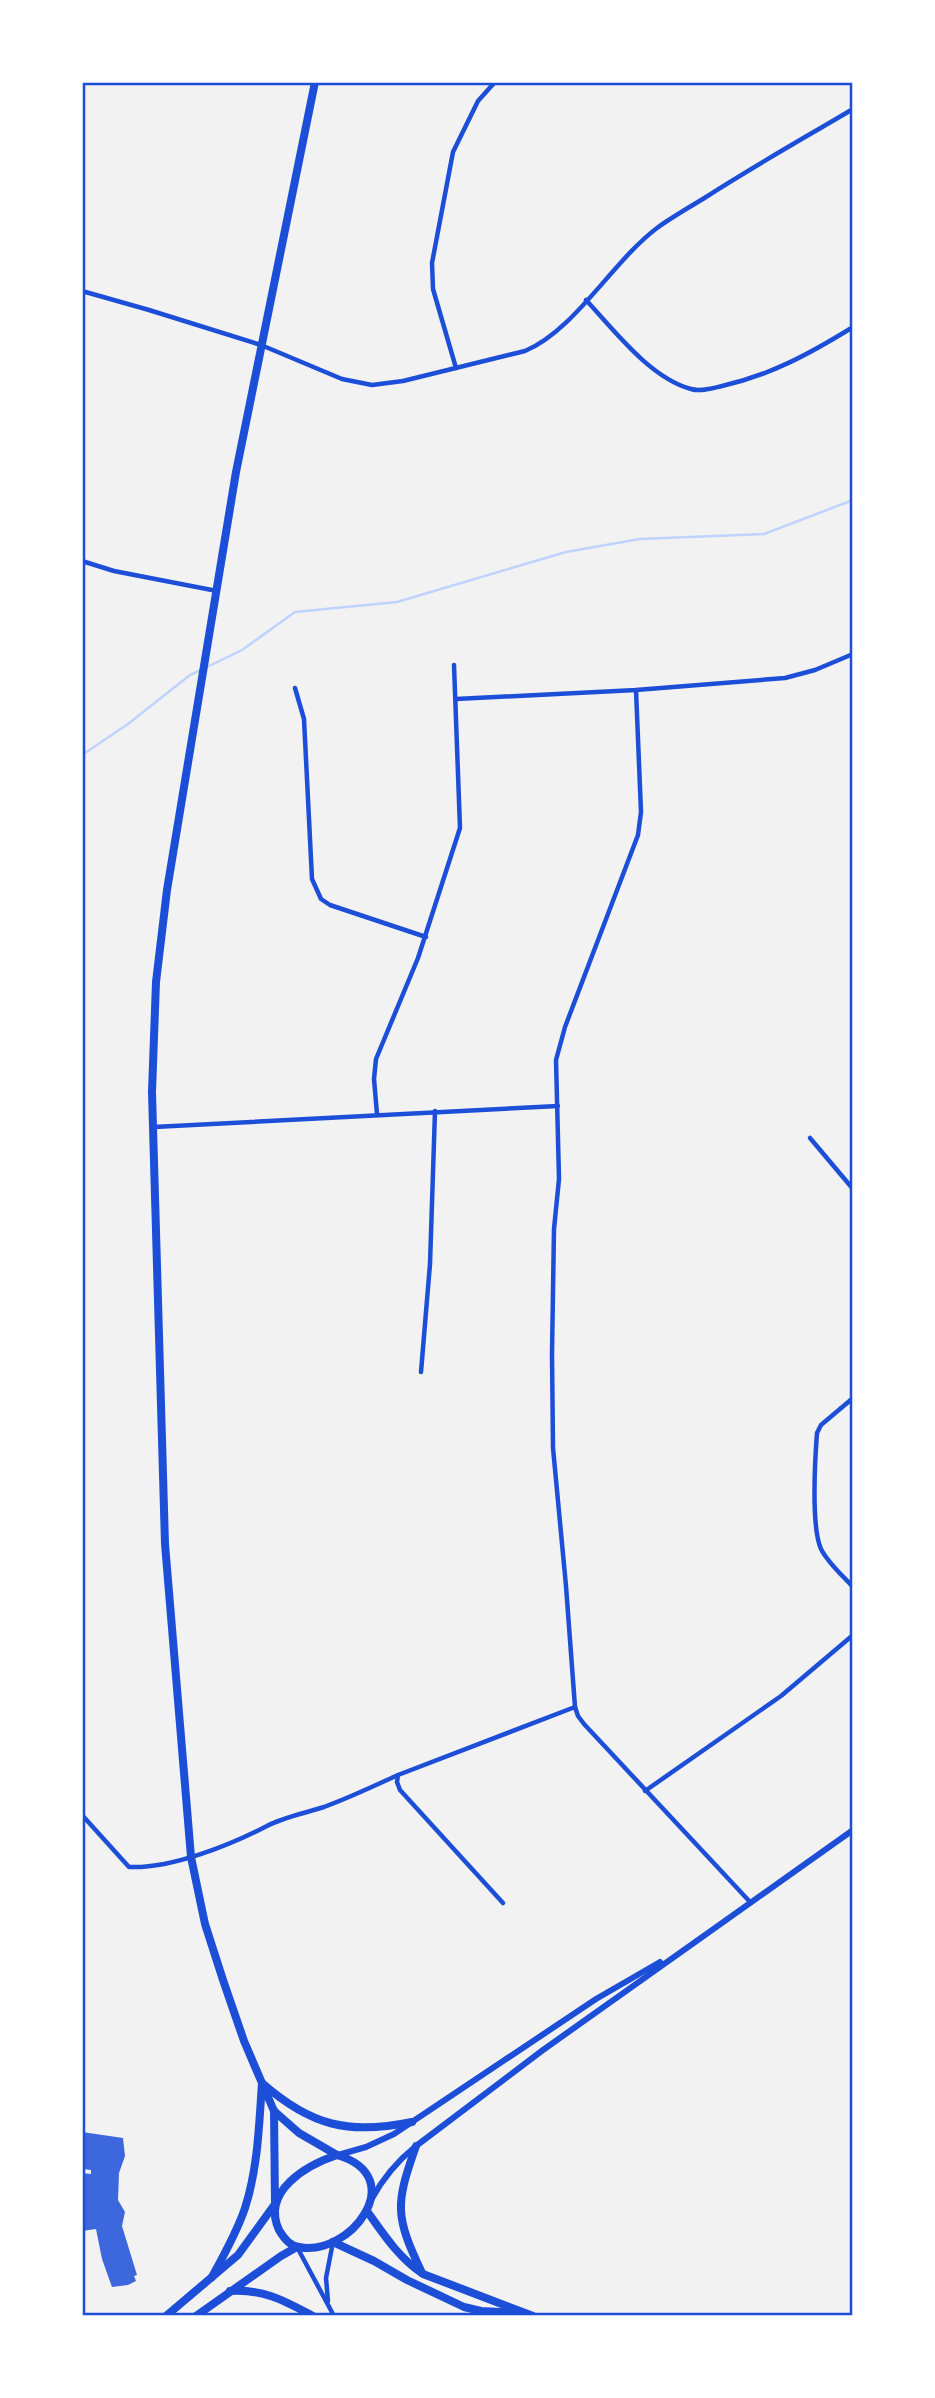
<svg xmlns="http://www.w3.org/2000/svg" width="935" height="2398" font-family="'Zilla Slab',serif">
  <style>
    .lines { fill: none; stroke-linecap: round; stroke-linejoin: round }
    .stream { stroke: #bfd3fe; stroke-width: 2.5 }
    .building { fill: #3d67dc }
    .minor { stroke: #1d4ed8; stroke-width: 4.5 }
    .secondary { stroke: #1d4ed8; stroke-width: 6 }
    .trunk { stroke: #1d4ed8; stroke-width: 8 }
    .neatline { fill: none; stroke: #1d4ed8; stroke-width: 2.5 }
  </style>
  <rect width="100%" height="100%" fill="#f2f2f2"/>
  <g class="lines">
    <g class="stream">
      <path d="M 207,667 L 242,650 L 295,612 L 397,602 L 566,552 L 640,539 L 764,534 L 853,500"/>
      <path d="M 82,755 L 128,724 L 190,675 L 201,670"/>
    </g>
  </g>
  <path class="building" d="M 82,2132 L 123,2138 L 125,2156 L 119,2173 L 118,2200 L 125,2212 L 122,2226 L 137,2275 L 134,2276 L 136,2281 L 128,2285 L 112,2287 L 102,2259 L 96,2229 L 82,2231 L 82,2173 L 91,2174 L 91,2170 L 82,2169 Z"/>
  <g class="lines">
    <g class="minor">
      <path d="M 146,82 L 152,82"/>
      <path d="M 82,291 L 149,310 L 261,345 L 342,379 L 372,385 L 403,381 L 525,351 C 574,331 612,262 657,228 C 672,217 690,207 706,197 C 754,166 804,138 853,109"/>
      <path d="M 586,300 C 614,330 650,378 691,389 C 701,392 713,388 722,386 C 771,375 811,353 853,327"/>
      <path d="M 456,368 L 433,289 L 432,263 L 453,152 L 478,101 L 495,82"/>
      <path d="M 82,561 L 114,571 L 217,591"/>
      <path d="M 295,688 L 304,719 L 312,879 L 321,899 L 330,905 L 426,937"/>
      <path d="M 636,690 L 641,812 L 638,835 L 565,1027 L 556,1060 L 559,1179 L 554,1229 L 552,1354 L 553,1448 L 566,1586 L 575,1707 L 578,1716 L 584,1724 L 751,1903"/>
      <path d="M 456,699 L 636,690 L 785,678 L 815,670 L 853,654"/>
      <path d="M 377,1114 L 374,1079 L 376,1059 L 418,958 L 460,828 L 454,665"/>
      <path d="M 154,1127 L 558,1106"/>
      <path d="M 810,1138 L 853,1189"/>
      <path d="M 421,1372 L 430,1264 L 435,1111"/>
      <path d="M 853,1398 L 821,1425 L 817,1433 C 815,1459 811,1527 821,1549 C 828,1563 842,1575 853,1587"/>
      <path d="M 645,1791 L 781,1696 L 853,1635"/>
      <path d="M 82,1815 L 129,1867 C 171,1869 230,1845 267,1826 C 284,1817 306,1813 324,1807 C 349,1798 374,1786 398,1775"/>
      <path d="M 503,1903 L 400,1790 L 397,1782 L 398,1775 L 575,1707"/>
      <path d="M 297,2247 L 334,2316"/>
      <path d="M 328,2301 L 326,2278 L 333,2242"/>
    </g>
    <g class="secondary">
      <path d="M 338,2155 L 366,2147 L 394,2134 L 596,1999 L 660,1962"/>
      <path d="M 371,2200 C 383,2178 396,2162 416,2146 L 543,2050 L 853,1830"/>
    </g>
    <g class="trunk">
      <path d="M 315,82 L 236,472 L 167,890 L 156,982 L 152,1092 L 165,1544 L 191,1857 L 205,1924 L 223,1980 L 244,2041 L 274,2111 L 299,2133 L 337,2155"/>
      <path d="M 416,2146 C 395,2205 395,2216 422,2273"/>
      <path d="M 337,2155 C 412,2177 349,2258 299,2247 C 290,2246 283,2237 279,2230 C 261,2191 307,2165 337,2155 Z"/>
      <path d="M 367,2211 C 384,2235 399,2258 423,2274 L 533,2316"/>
      <path d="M 333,2242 L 374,2261 L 407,2280 L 464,2307 L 481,2311 L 522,2313"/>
      <path d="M 212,2277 C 224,2255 237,2232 245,2208 C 258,2168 259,2125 262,2083 C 311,2126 349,2135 412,2122"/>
      <path d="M 230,2291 C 264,2289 283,2300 313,2316"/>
      <path d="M 166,2316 L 238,2255 L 275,2204 L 274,2111"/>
      <path d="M 196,2316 L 281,2256 L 297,2247"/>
    </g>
  </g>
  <rect width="935" height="2398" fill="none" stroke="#ffffff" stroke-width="168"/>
  <rect x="84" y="84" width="767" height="2230" class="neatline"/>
</svg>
